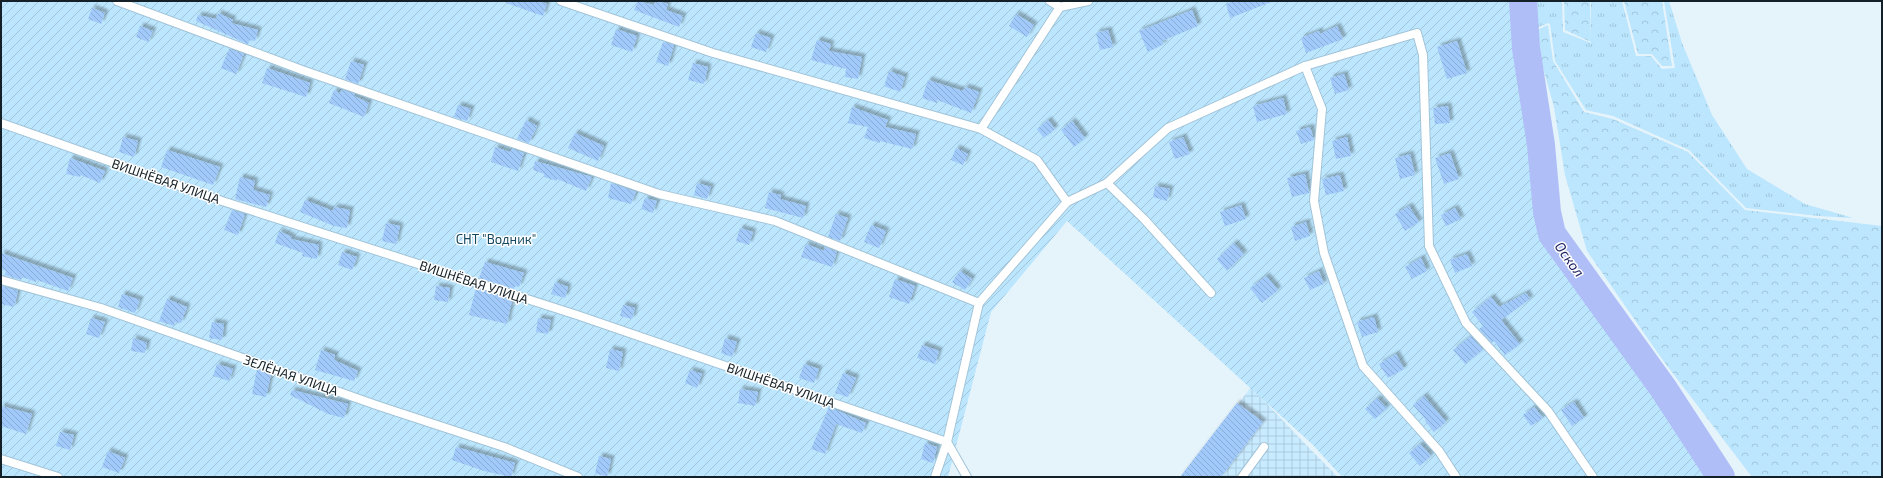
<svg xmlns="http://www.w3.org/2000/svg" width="1883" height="478" font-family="'Exo 2',sans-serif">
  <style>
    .industrial { fill: url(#industrial-grid) }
    .grass { fill: url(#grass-tufts) }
    .forest { fill: url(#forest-crowns) }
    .garden { fill: url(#garden-furrows) }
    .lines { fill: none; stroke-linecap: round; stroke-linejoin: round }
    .river { stroke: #b0bef7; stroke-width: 28 }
    .building { fill: url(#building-back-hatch); filter: url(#shadow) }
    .lane-casing { stroke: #a2c4d8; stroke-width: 10 }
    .lane { stroke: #fff; stroke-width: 8 }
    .labels { text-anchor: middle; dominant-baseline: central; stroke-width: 3; stroke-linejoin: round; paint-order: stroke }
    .street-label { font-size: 13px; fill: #132027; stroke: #fff }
    .park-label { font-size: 13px; fill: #154860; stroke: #fff }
    .water-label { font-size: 14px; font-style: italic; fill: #1b1f5f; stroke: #fff }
  </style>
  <defs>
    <pattern id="industrial-grid" width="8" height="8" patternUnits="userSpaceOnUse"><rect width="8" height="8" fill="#c9ebff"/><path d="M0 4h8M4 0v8" fill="none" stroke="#acc9db"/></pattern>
    <pattern id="grass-tufts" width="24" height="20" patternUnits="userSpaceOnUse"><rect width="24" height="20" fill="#bbe6fe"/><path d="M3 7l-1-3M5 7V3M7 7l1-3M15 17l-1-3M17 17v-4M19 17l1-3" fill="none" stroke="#a0c5da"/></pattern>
    <pattern id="forest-crowns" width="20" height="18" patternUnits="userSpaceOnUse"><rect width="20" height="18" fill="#bbe6fe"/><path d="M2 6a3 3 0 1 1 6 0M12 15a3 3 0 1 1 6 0" fill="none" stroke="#a0c5da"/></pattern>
    <pattern id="garden-furrows" width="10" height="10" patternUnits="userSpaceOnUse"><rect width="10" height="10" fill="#bbe6fe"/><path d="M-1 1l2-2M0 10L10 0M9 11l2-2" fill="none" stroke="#a0c5da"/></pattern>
    <pattern id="building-back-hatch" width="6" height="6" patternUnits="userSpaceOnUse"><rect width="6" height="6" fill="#a1cafb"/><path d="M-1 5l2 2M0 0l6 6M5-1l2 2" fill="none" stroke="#8aadd7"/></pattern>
    <filter id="shadow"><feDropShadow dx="3.5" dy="-3.5" stdDeviation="1" flood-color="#0004"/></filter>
  </defs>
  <rect width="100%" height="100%" fill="#e5f3fb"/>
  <path class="industrial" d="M 1251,387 L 1312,451 L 1338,477 L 1183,477 Z"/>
  <path class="grass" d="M 1531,1 L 1562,1 L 1563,32 L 1591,43 L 1591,1 L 1622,1 L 1636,56 L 1651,56 L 1662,69 L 1675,68 L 1664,1 L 1669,1 L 1682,43 L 1712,115 L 1747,169 L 1805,204 L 1853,218 L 1818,216 L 1746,208 L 1689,150 L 1613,116 L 1586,110 L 1555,61 L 1550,24 L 1548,23 L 1532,30 Z"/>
  <g class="forest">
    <path d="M 1564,1 L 1590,1 L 1591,42 L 1565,30 Z"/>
    <path d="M 1624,1 L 1662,1 L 1672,66 L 1662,66 L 1652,54 L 1638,54 Z"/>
    <path d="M 1548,25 L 1553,61 L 1584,112 L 1613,119 L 1688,152 L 1745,210 L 1882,226 L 1882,477 L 1752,477 L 1662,359 L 1587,251 L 1565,175 L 1554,107 L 1533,32 Z"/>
  </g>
  <path class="garden" d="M 1,1 L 1515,1 L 1538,211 L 1544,238 L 1654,394 L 1707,477 L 1342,477 L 1313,445 L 1067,221 L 991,312 L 948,477 L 1,477 Z"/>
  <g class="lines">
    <path class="river" d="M 1523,1 L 1526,48 L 1541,145 L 1547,212 L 1552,234 L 1663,388 L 1721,477"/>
  </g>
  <g class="building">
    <path d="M 507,1 L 538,1 L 547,4 L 543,16 L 506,3 Z"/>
    <path d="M 638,1 L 654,5 L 656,1 L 668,4 L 666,10 L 683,16 L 679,27 L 634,10 Z"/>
    <path d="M 1235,1 L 1271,1 L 1271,2 L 1230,18 L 1226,4 Z"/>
    <path d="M 92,8 L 105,13 L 101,24 L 88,19 Z"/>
    <path d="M 1192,10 L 1198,26 L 1162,41 L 1164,44 L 1148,52 L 1139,31 Z"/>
    <path d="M 218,13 L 233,20 L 231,23 L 258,30 L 255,41 L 250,40 L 248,44 L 196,21 L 198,15 L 216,19 Z"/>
    <path d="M 1016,14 L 1034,25 L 1027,37 L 1009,26 Z"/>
    <path d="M 140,26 L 153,31 L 148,42 L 136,37 Z"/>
    <path d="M 1337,26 L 1343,39 L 1306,53 L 1301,38 L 1319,31 L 1320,34 Z"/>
    <path d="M 616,29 L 637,36 L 632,52 L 611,45 Z"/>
    <path d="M 1108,30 L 1113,47 L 1100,50 L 1096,33 Z"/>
    <path d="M 756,33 L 771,38 L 766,52 L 751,47 Z"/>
    <path d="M 817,40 L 831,44 L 829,51 L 862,57 L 858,79 L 845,77 L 846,69 L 811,60 Z"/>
    <path d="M 1457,41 L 1467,73 L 1447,79 L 1437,47 Z"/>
    <path d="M 663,42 L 674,45 L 668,66 L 656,62 Z"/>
    <path d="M 229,49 L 244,54 L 236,74 L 221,68 Z"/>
    <path d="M 351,61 L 364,65 L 358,84 L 345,79 Z"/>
    <path d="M 693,63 L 708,67 L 704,84 L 688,80 Z"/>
    <path d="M 267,68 L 310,83 L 306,97 L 262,83 Z"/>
    <path d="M 889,71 L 905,77 L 900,92 L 884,86 Z"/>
    <path d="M 1344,74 L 1349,90 L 1335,94 L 1330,78 Z"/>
    <path d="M 928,80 L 963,91 L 965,87 L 979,92 L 971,113 L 937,100 L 937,103 L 922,98 Z"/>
    <path d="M 334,90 L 340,93 L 342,90 L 355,94 L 354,96 L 369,103 L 364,117 L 329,103 Z"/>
    <path d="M 1283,98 L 1287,114 L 1257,122 L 1253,106 Z"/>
    <path d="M 458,105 L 471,109 L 467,121 L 454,117 Z"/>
    <path d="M 1448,106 L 1450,123 L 1435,124 L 1433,108 Z"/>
    <path d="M 852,107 L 888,120 L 885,127 L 916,134 L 912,149 L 880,141 L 880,143 L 864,138 L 868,127 L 848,123 Z"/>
    <path d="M 526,120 L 537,126 L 529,143 L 517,139 Z"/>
    <path d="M 1048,120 L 1055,129 L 1044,138 L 1037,129 Z"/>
    <path d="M 1072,121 L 1085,138 L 1074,147 L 1061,130 Z"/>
    <path d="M 1310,127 L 1314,140 L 1301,144 L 1296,131 Z"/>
    <path d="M 575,133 L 604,146 L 598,161 L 568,148 Z"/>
    <path d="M 123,137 L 138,141 L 134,157 L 119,152 Z"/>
    <path d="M 1183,137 L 1190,154 L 1175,159 L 1169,142 Z"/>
    <path d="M 1347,137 L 1351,156 L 1336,159 L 1332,141 Z"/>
    <path d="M 495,147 L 510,152 L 512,149 L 524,153 L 518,171 L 491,162 Z"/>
    <path d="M 956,148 L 968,154 L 963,165 L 951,160 Z"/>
    <path d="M 167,150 L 220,167 L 213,185 L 161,167 Z"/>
    <path d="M 1450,153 L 1459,179 L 1444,184 L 1435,158 Z"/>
    <path d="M 1410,154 L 1415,175 L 1400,179 L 1395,158 Z"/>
    <path d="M 70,158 L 105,171 L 100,183 L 81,175 L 80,177 L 66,174 Z"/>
    <path d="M 535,161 L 592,177 L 586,191 L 557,179 L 557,181 L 544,177 L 544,174 L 533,170 Z"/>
    <path d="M 1305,174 L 1309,193 L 1292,197 L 1287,178 Z"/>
    <path d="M 1340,175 L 1344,191 L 1326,195 L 1322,179 Z"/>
    <path d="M 240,177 L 255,181 L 253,190 L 270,195 L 266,207 L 235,199 Z"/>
    <path d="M 611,183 L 636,192 L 631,204 L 608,198 Z"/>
    <path d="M 697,183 L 711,187 L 707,199 L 694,195 Z"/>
    <path d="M 1155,186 L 1170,189 L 1167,201 L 1153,197 Z"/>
    <path d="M 769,192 L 781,195 L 780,199 L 806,206 L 803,218 L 765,208 Z"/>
    <path d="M 645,198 L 657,201 L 653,213 L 641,209 Z"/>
    <path d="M 305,200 L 333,211 L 334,207 L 350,210 L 347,228 L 334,226 L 300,212 Z"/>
    <path d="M 1241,205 L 1246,219 L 1225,226 L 1220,212 Z"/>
    <path d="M 1409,206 L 1419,222 L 1405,231 L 1395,214 Z"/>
    <path d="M 1455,208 L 1461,219 L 1446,226 L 1441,215 Z"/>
    <path d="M 232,210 L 245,214 L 238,235 L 224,230 Z"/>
    <path d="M 836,214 L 848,218 L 840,241 L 828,237 Z"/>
    <path d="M 1306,222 L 1310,236 L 1295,241 L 1291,227 Z"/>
    <path d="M 386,223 L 400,226 L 396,244 L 382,241 Z"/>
    <path d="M 871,225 L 886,231 L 879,248 L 864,242 Z"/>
    <path d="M 740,228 L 753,232 L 749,245 L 736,241 Z"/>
    <path d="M 279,231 L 292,237 L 291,239 L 319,245 L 317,259 L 302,256 L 303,253 L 275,243 Z"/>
    <path d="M 1234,243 L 1244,254 L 1227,271 L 1217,259 Z"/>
    <path d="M 806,244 L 824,251 L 825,247 L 837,252 L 832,267 L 801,257 Z"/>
    <path d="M 342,252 L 357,257 L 352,270 L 338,265 Z"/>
    <path d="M 1,253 L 73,278 L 68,291 L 37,280 L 36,282 L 22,277 L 21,280 L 5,275 L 6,271 L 1,269 Z"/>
    <path d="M 1467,254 L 1472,266 L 1455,273 L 1450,260 Z"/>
    <path d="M 1421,258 L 1427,271 L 1412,279 L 1405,267 Z"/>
    <path d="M 485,262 L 524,273 L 519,287 L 515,286 L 514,289 L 479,278 Z"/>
    <path d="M 960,271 L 972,279 L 965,290 L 952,282 Z"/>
    <path d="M 1319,271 L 1324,284 L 1310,290 L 1304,278 Z"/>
    <path d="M 1266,276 L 1278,290 L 1262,303 L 1250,288 Z"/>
    <path d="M 895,279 L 915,286 L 909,304 L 889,297 Z"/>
    <path d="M 555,282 L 568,287 L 565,298 L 551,294 Z"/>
    <path d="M 2,286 L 18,291 L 14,307 L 1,304 Z"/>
    <path d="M 436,286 L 450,288 L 448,302 L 434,300 Z"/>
    <path d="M 476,288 L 512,300 L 507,324 L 469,315 Z"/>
    <path d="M 1526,293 L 1530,299 L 1501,320 L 1520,344 L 1505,355 L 1494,341 L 1492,343 L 1479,329 L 1483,326 L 1472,312 L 1491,297 L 1499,307 Z"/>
    <path d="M 122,294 L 140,300 L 135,313 L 118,307 Z"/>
    <path d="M 167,299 L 187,307 L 181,323 L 175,322 L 174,326 L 159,321 Z"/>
    <path d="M 623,305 L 635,308 L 632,319 L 620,316 Z"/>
    <path d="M 1374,317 L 1378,332 L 1362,337 L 1357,322 Z"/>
    <path d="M 91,318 L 105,322 L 99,338 L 86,334 Z"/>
    <path d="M 538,318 L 551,320 L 548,334 L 536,332 Z"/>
    <path d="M 212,322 L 224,324 L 222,340 L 209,338 Z"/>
    <path d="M 1471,336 L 1483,350 L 1465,364 L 1453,350 Z"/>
    <path d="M 133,338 L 147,343 L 145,353 L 131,351 Z"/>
    <path d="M 725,338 L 737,342 L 732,357 L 721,353 Z"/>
    <path d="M 922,345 L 939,351 L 935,364 L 917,358 Z"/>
    <path d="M 610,349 L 623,352 L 619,371 L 606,368 Z"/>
    <path d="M 321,350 L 335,355 L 334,360 L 358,371 L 354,381 L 315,370 Z"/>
    <path d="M 1396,354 L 1404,369 L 1388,378 L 1379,364 Z"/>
    <path d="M 217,364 L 233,369 L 229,381 L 213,376 Z"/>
    <path d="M 804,364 L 819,369 L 814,383 L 799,378 Z"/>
    <path d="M 257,369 L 271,374 L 266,397 L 252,394 Z"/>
    <path d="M 690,370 L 702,374 L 697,388 L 685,383 Z"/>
    <path d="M 843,373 L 856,378 L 848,397 L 835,393 Z"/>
    <path d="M 740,389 L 758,392 L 755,406 L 738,403 Z"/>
    <path d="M 292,390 L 348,404 L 344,418 L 328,414 L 290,395 Z"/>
    <path d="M 1424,396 L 1446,422 L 1434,432 L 1425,421 L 1426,420 L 1413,405 Z"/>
    <path d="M 1377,398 L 1387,408 L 1375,419 L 1365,409 Z"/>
    <path d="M 1574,402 L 1584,418 L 1572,426 L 1561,410 Z"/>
    <path d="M 1237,403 L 1263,422 L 1221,477 L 1180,477 Z"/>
    <path d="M 1,406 L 32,414 L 26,434 L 1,426 Z"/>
    <path d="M 829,407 L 866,423 L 862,433 L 836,424 L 825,454 L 811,449 Z"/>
    <path d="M 1534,407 L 1543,418 L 1531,426 L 1523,415 Z"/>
    <path d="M 60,432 L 74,435 L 70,450 L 56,446 Z"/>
    <path d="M 925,443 L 937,447 L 933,463 L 921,459 Z"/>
    <path d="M 1420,444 L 1431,456 L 1420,466 L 1409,453 Z"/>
    <path d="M 456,447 L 515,463 L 511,477 L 484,471 L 452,460 Z"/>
    <path d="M 108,451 L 125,458 L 119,473 L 102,467 Z"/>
    <path d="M 599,456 L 611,459 L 607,477 L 595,473 Z"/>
  </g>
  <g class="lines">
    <defs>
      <g id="lane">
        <path d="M 117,1 L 302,70 L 659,194 L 775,221 L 979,303"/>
        <path d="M 561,1 L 713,53 L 981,129 L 1037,160 L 1067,202"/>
        <path d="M 1050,1 L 1060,7 L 1088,1"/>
        <path d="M 1305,66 L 1322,109 L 1314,201 L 1324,253 L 1363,366 L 1439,451 L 1456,477"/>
        <path d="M 1,123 L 222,201 L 577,315 L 947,442 L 935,477"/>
        <path d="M 981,129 L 1060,7"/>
        <path d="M 1107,183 L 1144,219 L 1211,293"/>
        <path d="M 1,280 L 101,308 L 379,406 L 504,447 L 578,477"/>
        <path d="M 1,459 L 58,477"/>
        <path d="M 967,477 L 947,442 L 979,303 L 1067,202 L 1107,183 L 1168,128 L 1305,66 L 1417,33 L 1423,55 L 1429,246 L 1466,323 L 1548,411 L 1593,477"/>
        <path d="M 1242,477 L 1264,447"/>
      </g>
    </defs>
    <use href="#lane" class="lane-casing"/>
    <use href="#lane" class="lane"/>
  </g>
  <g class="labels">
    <g class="street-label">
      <text transform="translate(166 181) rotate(19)">ВИШНЁВАЯ УЛИЦА</text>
      <text transform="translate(474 282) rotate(18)">ВИШНЁВАЯ УЛИЦА</text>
      <text transform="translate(291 375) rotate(19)">ЗЕЛЁНАЯ УЛИЦА</text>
      <text transform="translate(781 385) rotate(19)">ВИШНЁВАЯ УЛИЦА</text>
    </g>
    <g class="park-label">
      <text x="496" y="239">СНТ "Водник"</text>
    </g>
    <g class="water-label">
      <text transform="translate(1570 259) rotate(54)">Оскол</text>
    </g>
  </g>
  <rect width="1883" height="478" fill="none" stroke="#132027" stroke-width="4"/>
</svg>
